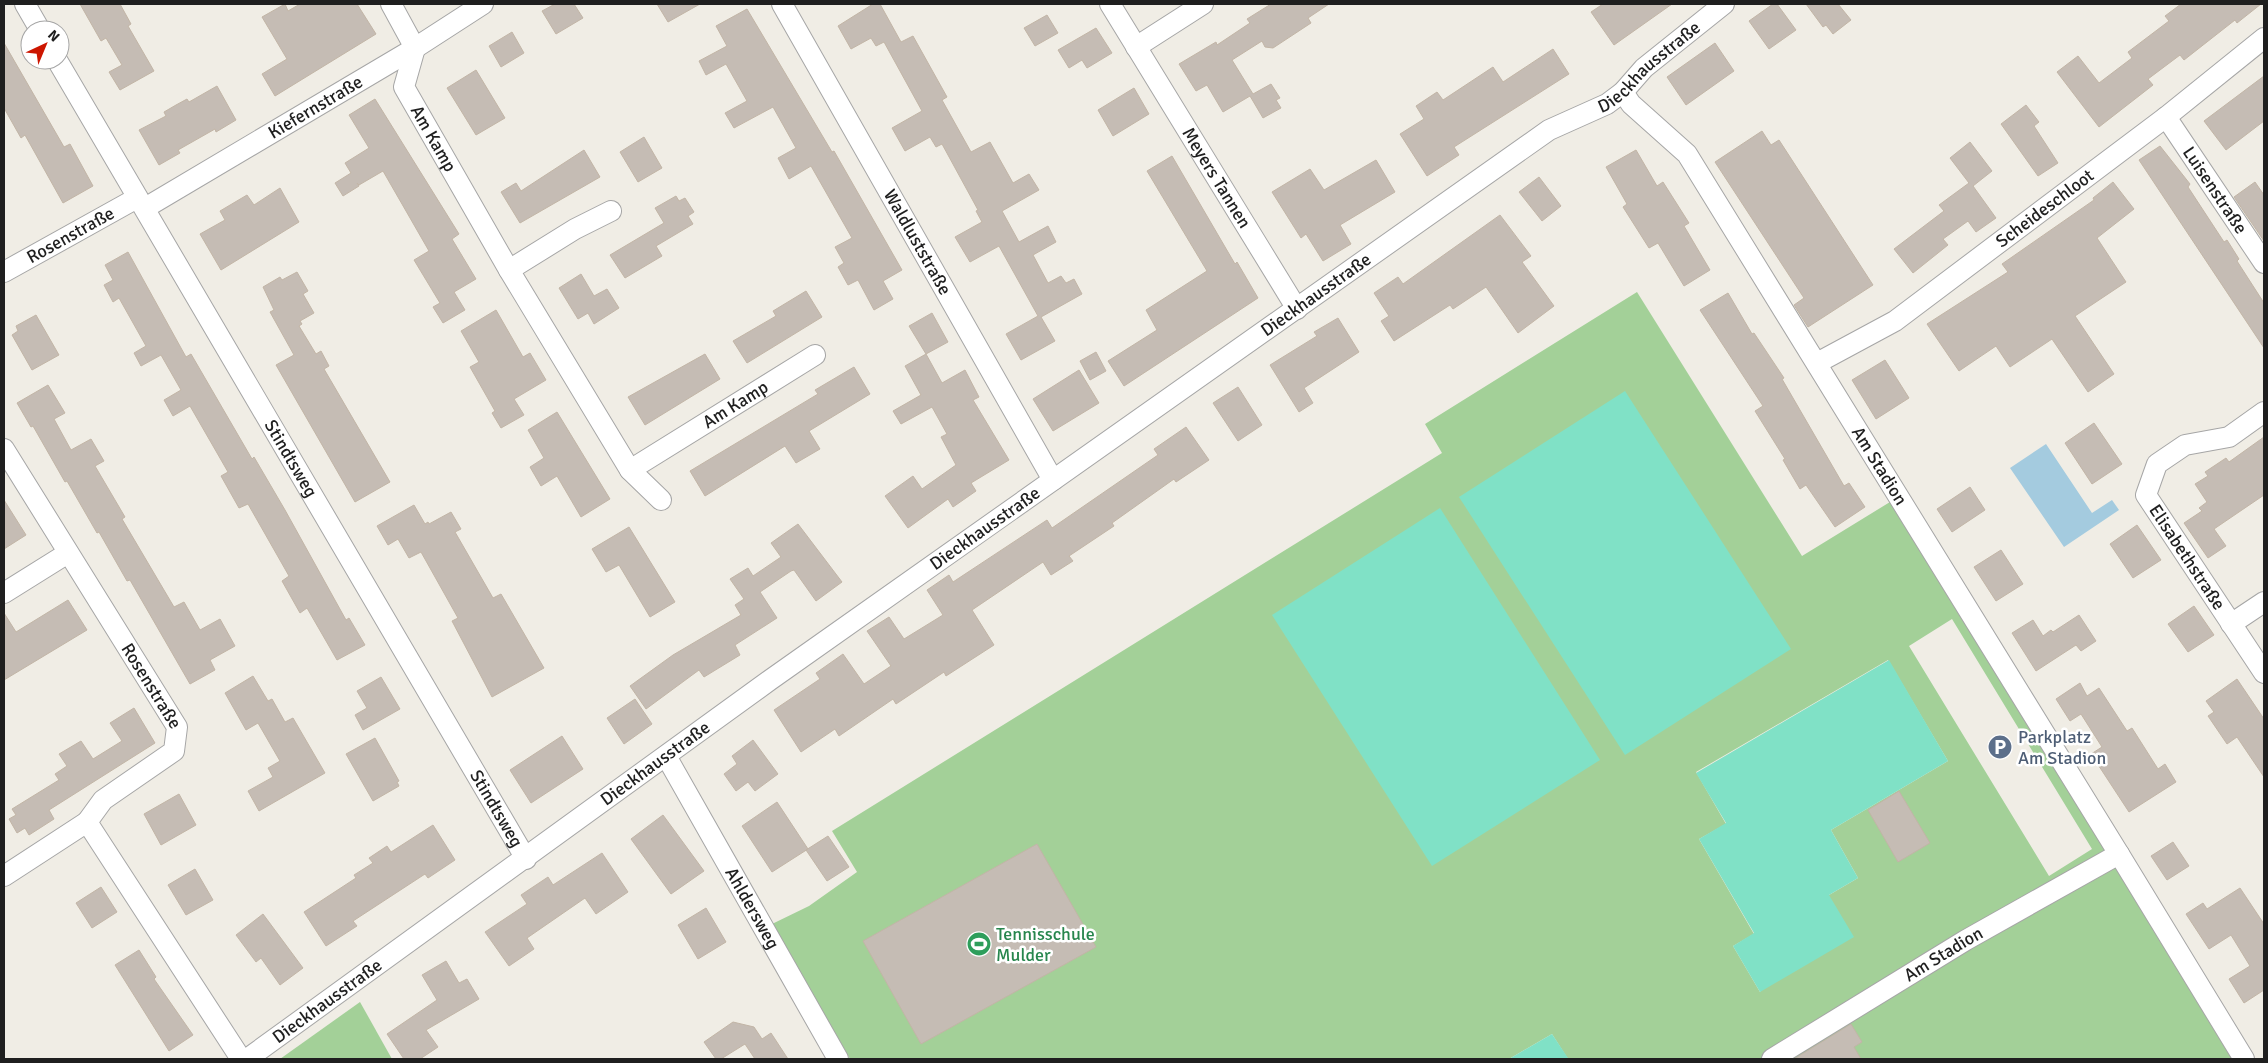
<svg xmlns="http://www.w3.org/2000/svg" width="2268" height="1063" font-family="Signika,sans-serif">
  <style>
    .forest { fill: #a3d098; fill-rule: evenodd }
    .pitch { fill: #80e1c6 }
    .water { fill: #a4cbdf }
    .building { fill: #c5bcb4; stroke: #c2b5a6 }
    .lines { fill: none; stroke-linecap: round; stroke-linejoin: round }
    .street-casing { stroke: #a6a6a6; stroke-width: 22 }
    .street { stroke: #fff; stroke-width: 20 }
    .labels { text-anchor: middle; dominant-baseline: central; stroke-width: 5; stroke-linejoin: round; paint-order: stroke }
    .street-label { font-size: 18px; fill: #1f1f1f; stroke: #fff }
    .service-label { font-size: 18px; fill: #4e5e75; stroke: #fff; text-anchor: start }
    .leisure-label { font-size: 18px; fill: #27864d; stroke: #fff; text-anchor: start }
  </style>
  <rect width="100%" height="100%" fill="#f0ede5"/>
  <g class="forest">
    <path d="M 1637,292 L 1802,556 L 1890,502 L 2243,1059 L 1568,1059 L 1552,1034 L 1509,1059 L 850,1059 L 772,924 L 809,906 L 857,872 L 832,831 L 1442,453 L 1425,424 ZM 1952,619 L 2092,849 L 2049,876 L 1909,646 ZM 1888,660 L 1948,761 L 1831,830 L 1858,878 L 1829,895 L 1760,992 L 1733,946 L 1754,934 L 1699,839 L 1726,824 L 1696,772 Z"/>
    <path d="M 360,1002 L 392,1059 L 280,1059 Z"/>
  </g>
  <g class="pitch">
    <path d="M 1625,391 L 1791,649 L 1625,755 L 1459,497 Z"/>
    <path d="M 1440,508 L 1600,760 L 1432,866 L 1272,615 Z"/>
    <path d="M 1889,660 L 1948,761 L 1831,830 L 1858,878 L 1829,895 L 1854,937 L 1760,992 L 1733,946 L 1754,933 L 1699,839 L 1726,823 L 1696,773 Z"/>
    <path d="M 1552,1034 L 1568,1058 L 1571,1059 L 1509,1059 Z"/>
  </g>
  <path class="water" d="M 2046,444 L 2092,513 L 2112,500 L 2119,510 L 2064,547 L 2010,468 Z"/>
  <g class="building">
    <path d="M 80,4 L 120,4 L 131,24 L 128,26 L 154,71 L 120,90 L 109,72 L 122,65 L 106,38 L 101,41 Z"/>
    <path d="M 285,4 L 288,11 L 300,4 L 357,4 L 376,34 L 275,96 L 262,74 L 287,59 L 262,17 Z"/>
    <path d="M 555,4 L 574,4 L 583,18 L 556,34 L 542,11 Z"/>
    <path d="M 657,4 L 700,4 L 668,22 Z"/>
    <path d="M 873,4 L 880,4 L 901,42 L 913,36 L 947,97 L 942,100 L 971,152 L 990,142 L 1013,183 L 1029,174 L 1039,190 L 1002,211 L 1019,242 L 1048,226 L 1056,242 L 1033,255 L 1048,283 L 1061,276 L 1066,283 L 1074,279 L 1082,294 L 1041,317 L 1055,341 L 1021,360 L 1006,334 L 1038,316 L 999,246 L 970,262 L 955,237 L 982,222 L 976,211 L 978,210 L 942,144 L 936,147 L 930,137 L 905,151 L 892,128 L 922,111 L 884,42 L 876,46 L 871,38 L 851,49 L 838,26 Z"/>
    <path d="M 1271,4 L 1329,4 L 1308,18 L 1311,23 L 1273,48 L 1265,47 L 1262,41 L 1232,60 L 1253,94 L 1271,84 L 1280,98 L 1276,100 L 1281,108 L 1263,118 L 1250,96 L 1223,112 L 1207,85 L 1196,91 L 1179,64 L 1216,42 L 1217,45 L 1250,23 L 1247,19 Z"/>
    <path d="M 1603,4 L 1672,4 L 1614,45 L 1591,12 Z"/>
    <path d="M 1773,4 L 1777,4 L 1796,30 L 1769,49 L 1749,21 Z"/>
    <path d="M 1806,4 L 1838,4 L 1851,20 L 1833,34 L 1826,25 L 1823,27 Z"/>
    <path d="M 2181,4 L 2261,4 L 2237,23 L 2235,20 L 2184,60 L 2180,55 L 2148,79 L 2153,85 L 2099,127 L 2057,72 L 2078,56 L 2099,83 L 2132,58 L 2128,52 L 2169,21 L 2165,16 Z"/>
    <path d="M 747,9 L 832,152 L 834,151 L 902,270 L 883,281 L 893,299 L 874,310 L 858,280 L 848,285 L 838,267 L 844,263 L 835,247 L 852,238 L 811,166 L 789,179 L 778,158 L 796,148 L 773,107 L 734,128 L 725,113 L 747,101 L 726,64 L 706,75 L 699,61 L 727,46 L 716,26 Z"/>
    <path d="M 1047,15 L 1058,33 L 1035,46 L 1024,28 Z"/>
    <path d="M 1096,28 L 1112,53 L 1087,68 L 1082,60 L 1069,68 L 1058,50 Z"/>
    <path d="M 512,32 L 524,53 L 501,67 L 489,46 Z"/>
    <path d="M 4,43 L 64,147 L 70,144 L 93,186 L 63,203 L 25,135 L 21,138 L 4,108 Z"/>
    <path d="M 1715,43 L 1734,71 L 1686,105 L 1667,77 Z"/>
    <path d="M 1553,49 L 1569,74 L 1454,147 L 1459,155 L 1427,176 L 1400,134 L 1424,119 L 1416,106 L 1437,92 L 1443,100 L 1493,67 L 1503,82 Z"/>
    <path d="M 476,70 L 505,118 L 476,135 L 447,88 Z"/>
    <path d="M 2264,76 L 2264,121 L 2226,150 L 2204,121 Z"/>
    <path d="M 217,86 L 236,120 L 216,132 L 215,129 L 178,150 L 180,153 L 159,165 L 139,130 L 166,116 L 164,112 L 176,105 L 187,99 L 189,102 Z"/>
    <path d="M 1134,88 L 1149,114 L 1113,136 L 1098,110 Z"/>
    <path d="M 375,99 L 459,234 L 452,239 L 476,279 L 454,292 L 465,310 L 443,323 L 433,307 L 440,303 L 414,260 L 429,251 L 383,171 L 359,185 L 357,183 L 359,186 L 343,196 L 335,183 L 351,173 L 345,163 L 369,148 L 349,115 Z"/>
    <path d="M 2026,105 L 2039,122 L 2034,126 L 2058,163 L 2038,176 L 2001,124 Z"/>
    <path d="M 1762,131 L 1771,145 L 1779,140 L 1873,285 L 1808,327 L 1794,305 L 1804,298 L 1715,162 Z"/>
    <path d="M 644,137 L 662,168 L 638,182 L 620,152 Z"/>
    <path d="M 1970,142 L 1992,171 L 1973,186 L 1996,218 L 1976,232 L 1968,221 L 1943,239 L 1948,245 L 1913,273 L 1894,249 L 1944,211 L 1939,205 L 1969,183 L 1950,158 Z"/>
    <path d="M 2160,146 L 2190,184 L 2188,187 L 2224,242 L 2227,240 L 2239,259 L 2237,261 L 2264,303 L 2264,348 L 2139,160 Z"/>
    <path d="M 584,150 L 600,177 L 520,223 L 501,192 L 516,183 L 521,191 Z"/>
    <path d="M 1636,150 L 1657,186 L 1663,182 L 1689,223 L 1684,226 L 1710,270 L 1684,286 L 1658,243 L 1649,248 L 1623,207 L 1627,204 L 1606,167 Z"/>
    <path d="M 1172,156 L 1235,264 L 1237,262 L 1258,298 L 1124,386 L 1108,361 L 1157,330 L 1146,310 L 1207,271 L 1147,171 Z"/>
    <path d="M 1376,160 L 1395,192 L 1340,225 L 1351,244 L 1323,261 L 1306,234 L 1301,238 L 1272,192 L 1310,169 L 1324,190 Z"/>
    <path d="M 1539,177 L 1561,206 L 1542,221 L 1519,192 Z"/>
    <path d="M 2113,182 L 2134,209 L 2097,238 L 2126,282 L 2075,316 L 2114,374 L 2088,392 L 2052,339 L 2010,367 L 1996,346 L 1959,371 L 1927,324 L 2008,272 L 2002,264 L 2094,200 L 2093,198 Z"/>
    <path d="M 2255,182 L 2264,195 L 2264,241 L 2234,197 Z"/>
    <path d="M 280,188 L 299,222 L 221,270 L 200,234 L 225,220 L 220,211 L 247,195 L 254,205 Z"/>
    <path d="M 676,196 L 679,201 L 685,198 L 694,212 L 688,216 L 693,224 L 656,246 L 662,256 L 625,278 L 610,255 L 664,223 L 655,208 Z"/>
    <path d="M 1500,215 L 1531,256 L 1522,262 L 1554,306 L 1518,333 L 1486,287 L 1453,309 L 1450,305 L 1394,341 L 1381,321 L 1389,316 L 1374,293 L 1398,277 L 1403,284 Z"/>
    <path d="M 128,252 L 186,357 L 191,354 L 252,459 L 254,457 L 285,510 L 346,620 L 349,618 L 365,645 L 337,660 L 307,608 L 300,613 L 282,581 L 289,576 L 248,504 L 239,508 L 221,476 L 228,472 L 190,406 L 173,416 L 164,400 L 181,390 L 161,355 L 141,366 L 134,353 L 146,346 L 119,298 L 113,302 L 104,285 L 113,280 L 105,265 Z"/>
    <path d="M 297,272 L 308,291 L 303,294 L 314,313 L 300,321 L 302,324 L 299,326 L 316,354 L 321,351 L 329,366 L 324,369 L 390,482 L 355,502 L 276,365 L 294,355 L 270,312 L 274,310 L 263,287 L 280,277 L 282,280 Z"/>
    <path d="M 581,274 L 594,296 L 607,289 L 619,308 L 594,324 L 588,313 L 578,319 L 559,288 Z"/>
    <path d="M 806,291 L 822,317 L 747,363 L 733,341 L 776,316 L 773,311 Z"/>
    <path d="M 1728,293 L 1752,334 L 1754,333 L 1784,378 L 1782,379 L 1844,486 L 1849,483 L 1865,507 L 1835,527 L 1806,485 L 1800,489 L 1783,460 L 1785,459 L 1755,411 L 1763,406 L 1700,310 Z"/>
    <path d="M 496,310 L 523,357 L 530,353 L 546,380 L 514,399 L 524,415 L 501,428 L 492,413 L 495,411 L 470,367 L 479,362 L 461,331 Z"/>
    <path d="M 932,313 L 948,342 L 926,354 L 909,326 Z"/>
    <path d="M 36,315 L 59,355 L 32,370 L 12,335 L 18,331 L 16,326 Z"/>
    <path d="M 1338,318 L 1359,352 L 1304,388 L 1313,403 L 1299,412 L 1270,365 L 1317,336 L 1314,332 Z"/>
    <path d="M 1096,352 L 1106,371 L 1090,380 L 1080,361 Z"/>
    <path d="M 705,354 L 720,379 L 645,425 L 628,397 Z"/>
    <path d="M 926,354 L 942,383 L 965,370 L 979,397 L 973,400 L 1009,460 L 971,483 L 976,491 L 953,507 L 948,499 L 908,528 L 885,496 L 913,476 L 922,489 L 956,465 L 941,437 L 947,434 L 932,407 L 901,424 L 893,411 L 921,395 L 905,366 Z"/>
    <path d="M 1885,360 L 1909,398 L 1876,419 L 1852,380 Z"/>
    <path d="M 854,367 L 870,394 L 809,431 L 820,449 L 796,463 L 785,446 L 705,496 L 690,471 L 818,394 L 815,390 Z"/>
    <path d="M 1079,370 L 1099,403 L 1053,431 L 1033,399 Z"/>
    <path d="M 48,385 L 65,413 L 54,419 L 71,450 L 91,439 L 104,461 L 95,466 L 125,517 L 122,519 L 174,607 L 184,602 L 200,630 L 220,619 L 235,646 L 210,660 L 215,670 L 190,684 L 130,580 L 127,581 L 99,532 L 97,533 L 67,481 L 65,482 L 33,426 L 31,427 L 17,403 Z"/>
    <path d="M 1238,387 L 1262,425 L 1238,441 L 1213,403 Z"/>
    <path d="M 557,412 L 610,499 L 581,517 L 557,476 L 541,486 L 530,467 L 544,458 L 528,430 Z"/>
    <path d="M 2094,423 L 2122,464 L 2092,484 L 2065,443 Z"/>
    <path d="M 1186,427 L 1209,460 L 1176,482 L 1174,479 L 1112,523 L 1114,526 L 1069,556 L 1073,561 L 1051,575 L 1043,562 L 972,610 L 994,645 L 946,676 L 944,672 L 896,704 L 893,699 L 839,736 L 835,729 L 801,752 L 774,710 L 820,679 L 816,673 L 843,654 L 864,684 L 891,666 L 867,631 L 889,617 L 904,639 L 943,615 L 927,590 L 949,575 L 953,582 L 1047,520 L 1052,528 L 1158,455 L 1154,449 Z"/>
    <path d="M 2264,437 L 2264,495 L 2214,529 L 2226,546 L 2208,558 L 2184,523 L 2202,511 L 2199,508 L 2207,502 L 2195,484 L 2208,476 L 2205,472 L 2226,458 L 2229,462 Z"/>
    <path d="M 1970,487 L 1985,510 L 1952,532 L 1937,509 Z"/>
    <path d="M 4,500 L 26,535 L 4,549 Z"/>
    <path d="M 414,505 L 425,524 L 428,522 L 429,524 L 451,512 L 461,529 L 455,532 L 493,598 L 501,594 L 544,668 L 492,697 L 452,621 L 458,618 L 421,552 L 409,558 L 398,539 L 388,545 L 377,526 Z"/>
    <path d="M 798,524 L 842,582 L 816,601 L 794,570 L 791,571 L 760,592 L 777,618 L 735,645 L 740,655 L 704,677 L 699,670 L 646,709 L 630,686 L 673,655 L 741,615 L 735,605 L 744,599 L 730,579 L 748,568 L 753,576 L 781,557 L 771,543 Z"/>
    <path d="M 2137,525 L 2161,560 L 2133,578 L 2110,544 Z"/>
    <path d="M 629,527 L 675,602 L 650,617 L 619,565 L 606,572 L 592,549 Z"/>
    <path d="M 2001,550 L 2023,584 L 1996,601 L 1974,567 Z"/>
    <path d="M 68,600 L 87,630 L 4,680 L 4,613 L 16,632 Z"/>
    <path d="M 2194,606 L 2214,635 L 2188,652 L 2168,624 Z"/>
    <path d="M 2079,615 L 2096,641 L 2081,651 L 2076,645 L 2036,671 L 2012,633 L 2033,620 L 2043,636 L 2051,630 L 2053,632 Z"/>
    <path d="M 253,676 L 268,701 L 272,699 L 285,722 L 293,718 L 325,773 L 259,811 L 248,791 L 273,777 L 268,768 L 280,761 L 258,723 L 246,730 L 225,693 Z"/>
    <path d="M 381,677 L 400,709 L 363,730 L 355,715 L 367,708 L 357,691 Z"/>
    <path d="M 2237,679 L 2264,719 L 2264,777 L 2237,737 L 2227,744 L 2208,716 L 2214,712 L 2206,701 Z"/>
    <path d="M 2080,683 L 2087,696 L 2099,688 L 2127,731 L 2132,728 L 2158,769 L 2165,764 L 2176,782 L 2129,812 L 2091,754 L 2102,747 L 2081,714 L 2070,721 L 2056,699 Z"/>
    <path d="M 635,699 L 652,724 L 624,744 L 607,718 Z"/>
    <path d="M 134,708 L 155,743 L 49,810 L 54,819 L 29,835 L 25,828 L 17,833 L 9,819 L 16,815 L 12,809 L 59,780 L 55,774 L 67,766 L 59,754 L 81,741 L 93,759 L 122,741 L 110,723 Z"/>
    <path d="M 562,736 L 583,769 L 531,803 L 510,770 Z"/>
    <path d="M 375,738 L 399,781 L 397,782 L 399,786 L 373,801 L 346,754 Z"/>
    <path d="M 753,740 L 778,774 L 755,791 L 748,782 L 736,791 L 724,774 L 737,764 L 732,756 Z"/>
    <path d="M 1899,791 L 1930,843 L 1898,862 L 1868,810 Z"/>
    <path d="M 179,794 L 196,825 L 161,845 L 144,814 Z"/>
    <path d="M 777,802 L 808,849 L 772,872 L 742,826 Z"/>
    <path d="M 663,815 L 704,871 L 671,894 L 631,839 Z"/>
    <path d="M 433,825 L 455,860 L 428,878 L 425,874 L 353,921 L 357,926 L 326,946 L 304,912 L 356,878 L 354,875 L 373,863 L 369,858 L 387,846 L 391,852 Z"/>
    <path d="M 828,836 L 849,867 L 827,881 L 806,850 Z"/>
    <path d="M 2173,842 L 2189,866 L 2167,880 L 2151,856 Z"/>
    <path d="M 1037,844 L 1096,947 L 921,1044 L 863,941 Z"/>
    <path d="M 602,853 L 628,892 L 596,914 L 585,898 L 527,938 L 534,949 L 509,966 L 485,932 L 527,904 L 521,895 L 548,877 L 553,885 Z"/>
    <path d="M 195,869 L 213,900 L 186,915 L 168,885 Z"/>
    <path d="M 101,887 L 117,912 L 92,928 L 76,903 Z"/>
    <path d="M 2240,888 L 2264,924 L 2264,990 L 2244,1003 L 2229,979 L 2250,966 L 2231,935 L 2209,949 L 2186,914 L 2203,903 L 2207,909 Z"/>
    <path d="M 706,908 L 726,942 L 698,959 L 678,925 Z"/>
    <path d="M 263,914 L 303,968 L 280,985 L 261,958 L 256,962 L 236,935 Z"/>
    <path d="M 139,950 L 156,977 L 154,979 L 193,1035 L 169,1051 L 115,965 Z"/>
    <path d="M 446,961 L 459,983 L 467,979 L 479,999 L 426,1030 L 438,1047 L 420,1059 L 404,1059 L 387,1034 L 437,1000 L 422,975 Z"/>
    <path d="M 733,1022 L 754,1027 L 762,1039 L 771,1033 L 788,1059 L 755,1059 L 745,1044 L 721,1059 L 716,1059 L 704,1042 Z"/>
    <path d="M 1851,1024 L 1862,1042 L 1854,1047 L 1861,1059 L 1794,1059 Z"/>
  </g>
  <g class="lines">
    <defs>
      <g id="street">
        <path d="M 25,4 L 40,30"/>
        <path id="s1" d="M 391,4 L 415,48 L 404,87 L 509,270 L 630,470 L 661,500"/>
        <path id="s2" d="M 782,4 L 1053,480"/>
        <path id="s3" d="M 1110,4 L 1297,309"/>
        <path d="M 1136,47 L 1203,4"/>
        <path id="s4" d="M 57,60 L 526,859"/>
        <path id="s5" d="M 1623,92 L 1631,104 L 1687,154 L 2119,854 L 2244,1059"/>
        <path id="s6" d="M 2166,117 L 2264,263"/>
        <path id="s7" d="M 145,208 L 415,48 L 483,4"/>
        <path d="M 509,270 L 575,229 L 611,211"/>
        <path id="s8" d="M 4,272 L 137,198"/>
        <path id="s9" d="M 1817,363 L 1895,321 L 2166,117 L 2264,38"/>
        <path id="s10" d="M 2264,412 L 2229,437 L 2185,445 L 2157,464 L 2146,495 L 2264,673"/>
        <path id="s11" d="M 4,449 L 177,727 L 174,751 L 103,800 L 87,822 L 241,1059"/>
        <path id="s12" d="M 630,470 L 815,355"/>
        <path d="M 4,593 L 68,553"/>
        <path d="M 2231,624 L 2264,602"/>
        <path id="s13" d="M 666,756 L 838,1059"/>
        <path d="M 4,876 L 87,822"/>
        <path id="s14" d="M 247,1059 L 770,680 L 1549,130 L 1607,104 L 1623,92 L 1644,68 L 1724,4"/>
        <path id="s15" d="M 1772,1059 L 1966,940 L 2119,854"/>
      </g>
    </defs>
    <use href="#street" class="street-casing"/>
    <use href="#street" class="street"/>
  </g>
  <defs>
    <symbol id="parking-disc" viewBox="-11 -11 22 22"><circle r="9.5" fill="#5c6f8a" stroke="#fff"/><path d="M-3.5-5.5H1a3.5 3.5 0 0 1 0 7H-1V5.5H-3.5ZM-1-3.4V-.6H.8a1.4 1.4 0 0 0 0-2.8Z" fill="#fff"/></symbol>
    <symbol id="stadium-disc" viewBox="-11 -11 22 22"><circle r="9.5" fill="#2e9e5b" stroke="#fff"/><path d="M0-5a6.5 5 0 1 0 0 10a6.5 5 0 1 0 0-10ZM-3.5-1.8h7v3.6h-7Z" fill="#fff"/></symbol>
  </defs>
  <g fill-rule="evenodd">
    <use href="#parking-disc" x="1986" y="733" width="28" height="28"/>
    <use href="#stadium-disc" x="965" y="930" width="28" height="28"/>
  </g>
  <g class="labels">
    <g class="street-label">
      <text stroke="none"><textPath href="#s14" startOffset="1719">Dieckhausstraße</textPath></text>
      <text stroke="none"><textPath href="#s7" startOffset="198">Kiefernstraße</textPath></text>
      <text stroke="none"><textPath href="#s1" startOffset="150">Am Kamp</textPath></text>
      <text stroke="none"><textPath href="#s3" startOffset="204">Meyers Tannen</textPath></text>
      <text stroke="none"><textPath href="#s6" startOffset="88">Luisenstraße</textPath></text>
      <text stroke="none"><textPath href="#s9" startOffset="276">Scheideschloot</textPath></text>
      <text stroke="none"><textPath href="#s8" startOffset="76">Rosenstraße</textPath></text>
      <text stroke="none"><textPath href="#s2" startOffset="274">Waldluststraße</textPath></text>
      <text stroke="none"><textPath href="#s14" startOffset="1314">Dieckhausstraße</textPath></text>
      <text stroke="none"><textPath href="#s12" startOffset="124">Am Kamp</textPath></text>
      <text stroke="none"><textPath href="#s4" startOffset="462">Stindtsweg</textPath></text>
      <text stroke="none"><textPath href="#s5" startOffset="456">Am Stadion</textPath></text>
      <text stroke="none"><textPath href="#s14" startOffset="909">Dieckhausstraße</textPath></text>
      <text stroke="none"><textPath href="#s10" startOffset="229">Elisabethstraße</textPath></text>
      <text stroke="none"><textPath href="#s11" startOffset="279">Rosenstraße</textPath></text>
      <text stroke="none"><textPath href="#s14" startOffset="504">Dieckhausstraße</textPath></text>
      <text stroke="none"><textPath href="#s4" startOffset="868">Stindtsweg</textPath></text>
      <text stroke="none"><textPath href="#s13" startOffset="175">Ahldersweg</textPath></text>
      <text stroke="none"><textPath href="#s15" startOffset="201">Am Stadion</textPath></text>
      <text stroke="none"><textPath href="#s14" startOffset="99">Dieckhausstraße</textPath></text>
    </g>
    <g class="service-label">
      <text x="2018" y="737">Parkplatz<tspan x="2018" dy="21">Am Stadion</tspan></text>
    </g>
    <g class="leisure-label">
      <text x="996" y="934">Tennisschule<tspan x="996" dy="21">Mulder</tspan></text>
    </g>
  </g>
  <rect width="2268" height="1063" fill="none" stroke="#1f1f1f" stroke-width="10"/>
  <g transform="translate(45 45) rotate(44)"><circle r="24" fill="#ffffff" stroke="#a5a5a5"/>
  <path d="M0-4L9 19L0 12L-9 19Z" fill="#cd1600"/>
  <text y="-8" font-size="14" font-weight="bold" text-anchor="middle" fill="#1f1f1f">N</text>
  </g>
</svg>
